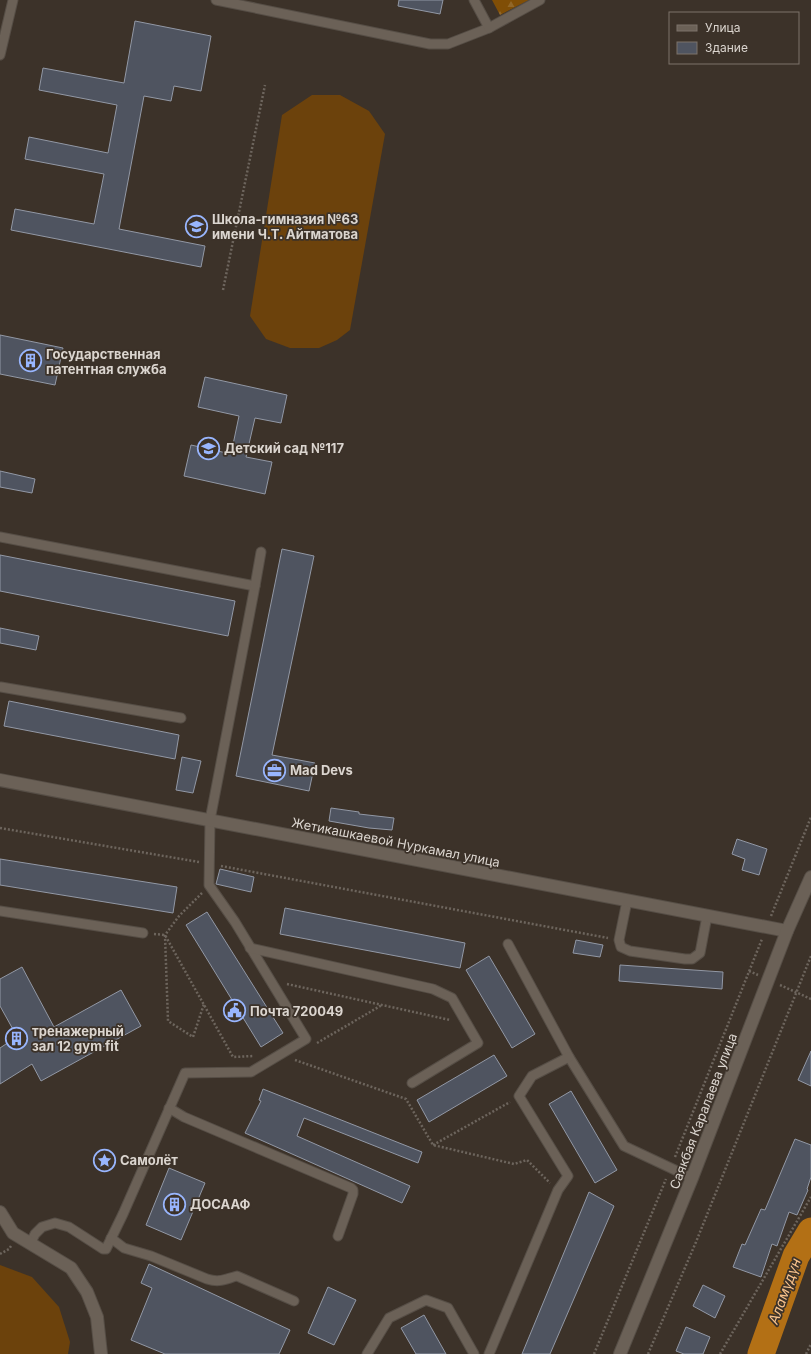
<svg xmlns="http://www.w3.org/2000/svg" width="811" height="1354" font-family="Inter,sans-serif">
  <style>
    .forest { fill: url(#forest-firs) }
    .pitch { fill: #6c420c }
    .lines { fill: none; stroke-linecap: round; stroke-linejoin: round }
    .river { stroke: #b37015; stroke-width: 27 }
    .building { fill: #4f5460; stroke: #9298a5 }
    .service-casing { stroke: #564e46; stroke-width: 11 }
    .minor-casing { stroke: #564e46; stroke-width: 14 }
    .path { stroke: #6d655d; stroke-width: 2.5; stroke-dasharray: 2 2; stroke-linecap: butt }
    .service { stroke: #6b6157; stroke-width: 9 }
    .minor { stroke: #6b6157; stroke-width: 12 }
    .labels { text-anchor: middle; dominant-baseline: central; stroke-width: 3.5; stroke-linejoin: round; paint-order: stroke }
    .poi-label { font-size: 13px; font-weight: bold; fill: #dbd5cf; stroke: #3c3229; text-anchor: start }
    .street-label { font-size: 13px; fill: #dbd5cf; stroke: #3c3229 }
    .water-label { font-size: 14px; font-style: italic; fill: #f9c38c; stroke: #3c3229 }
  </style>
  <defs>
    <pattern id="forest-firs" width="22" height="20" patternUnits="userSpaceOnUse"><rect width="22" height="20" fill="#804e06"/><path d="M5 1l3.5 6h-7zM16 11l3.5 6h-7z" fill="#916729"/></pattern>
  </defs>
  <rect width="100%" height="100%" fill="#3c3229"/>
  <path class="forest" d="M 492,0 L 529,0 L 500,15 Z"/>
  <g class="pitch">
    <path d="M 312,95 L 340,95 L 369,111 L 385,134 L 350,330 L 337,340 L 319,348 L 290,348 L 266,339 L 250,316 L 282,115 Z"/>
    <path d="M 0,1265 L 32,1277 L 59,1307 L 70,1342 L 68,1354 L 0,1354 Z"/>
  </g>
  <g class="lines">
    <path class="river" d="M 761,1354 L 796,1256 L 811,1231"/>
  </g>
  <g class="building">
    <path d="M 399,0 L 443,0 L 440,14 L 398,6 Z"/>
    <path d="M 135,21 L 211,36 L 201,91 L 174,86 L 171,101 L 144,96 L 119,229 L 205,246 L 201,267 L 11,230 L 15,209 L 94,224 L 104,174 L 25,159 L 29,137 L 108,153 L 117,105 L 39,90 L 43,68 L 124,83 Z"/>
    <path d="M 0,335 L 63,348 L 55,385 L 0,374 Z"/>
    <path d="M 205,377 L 287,395 L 281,423 L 255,418 L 246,457 L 272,462 L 265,494 L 184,476 L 191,445 L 231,454 L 239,416 L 198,407 Z"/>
    <path d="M 0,471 L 35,479 L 32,493 L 0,487 Z"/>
    <path d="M 282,549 L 314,556 L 272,755 L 315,763 L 309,791 L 236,776 Z"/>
    <path d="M 0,555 L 235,601 L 228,636 L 0,591 Z"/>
    <path d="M 0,628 L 39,636 L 36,650 L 0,643 Z"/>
    <path d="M 9,701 L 179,735 L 175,759 L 4,726 Z"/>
    <path d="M 182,757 L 201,761 L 193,793 L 176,790 Z"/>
    <path d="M 331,808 L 359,812 L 359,814 L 394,818 L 392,830 L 369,828 L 329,821 Z"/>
    <path d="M 737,839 L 767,849 L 759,875 L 742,870 L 745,859 L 732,854 Z"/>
    <path d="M 0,859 L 177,887 L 173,913 L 0,885 Z"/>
    <path d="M 220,869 L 254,877 L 251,892 L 216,884 Z"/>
    <path d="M 285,908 L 465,943 L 460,968 L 280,934 Z"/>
    <path d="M 207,912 L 283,1033 L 261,1047 L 186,925 Z"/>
    <path d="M 576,940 L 603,945 L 600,957 L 573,953 Z"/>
    <path d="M 489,956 L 535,1034 L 512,1048 L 466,970 Z"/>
    <path d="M 620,965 L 723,972 L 722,989 L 619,981 Z"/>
    <path d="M 22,967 L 54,1027 L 121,990 L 141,1026 L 41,1081 L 32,1064 L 0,1084 L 0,1048 L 15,1038 L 12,1034 L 15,1033 L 0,1006 L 0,979 Z"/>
    <path d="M 811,1051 L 811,1086 L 798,1080 Z"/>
    <path d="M 494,1055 L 507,1076 L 429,1122 L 417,1100 Z"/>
    <path d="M 263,1089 L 422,1152 L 418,1163 L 304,1118 L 297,1136 L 410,1186 L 402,1203 L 245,1133 L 261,1101 L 259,1100 Z"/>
    <path d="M 571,1091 L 617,1170 L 595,1183 L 549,1104 Z"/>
    <path d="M 795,1139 L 811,1145 L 811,1177 L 807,1189 L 808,1190 L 797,1215 L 789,1212 L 777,1246 L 772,1244 L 761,1277 L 733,1267 L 742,1244 L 745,1245 L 761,1209 L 765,1210 Z"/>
    <path d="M 169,1168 L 205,1183 L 181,1240 L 146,1225 Z"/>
    <path d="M 589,1192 L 614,1206 L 550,1354 L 522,1354 Z"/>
    <path d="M 149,1264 L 290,1330 L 279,1354 L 165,1354 L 131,1340 L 152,1288 L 141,1283 Z"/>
    <path d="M 703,1285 L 725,1296 L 715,1318 L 693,1306 Z"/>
    <path d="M 328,1287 L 356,1300 L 334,1345 L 308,1333 Z"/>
    <path d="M 424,1315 L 446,1354 L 416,1354 L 401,1328 Z"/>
    <path d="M 686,1327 L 710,1337 L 703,1354 L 684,1354 L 676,1351 Z"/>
  </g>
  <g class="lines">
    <defs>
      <g id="service">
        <path d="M 216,0 L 430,44 L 448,44 L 489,28"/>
        <path d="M 474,0 L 489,28 L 540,0"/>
        <path d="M 0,55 L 13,0"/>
        <path d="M 0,537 L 255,586 L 210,820 L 209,885 L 235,922 L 306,1039 L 251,1072 L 185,1073 L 123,1214 L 106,1249 L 103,1249 L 69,1227 L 55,1223 L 42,1227 L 35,1234 L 30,1244"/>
        <path d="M 255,586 L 261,552"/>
        <path d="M 1,687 L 181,718"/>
        <path d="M 627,901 L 619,940 L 621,947 L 630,951 L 685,959 L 692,959 L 700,953 L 707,916"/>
        <path d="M 0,911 L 143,933"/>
        <path d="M 508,944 L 569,1057 L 624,1146 L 692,1178"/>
        <path d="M 250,948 L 433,989 L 452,998 L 478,1043 L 412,1083"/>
        <path d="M 169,1108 L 184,1117 L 351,1188 L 353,1190 L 353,1194 L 338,1236"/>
        <path d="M 111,1238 L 124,1248 L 151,1256 L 207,1279 C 220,1283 225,1279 237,1276 L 294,1301"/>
        <path d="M 367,1354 L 389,1318 L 426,1300 L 448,1308 L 474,1354"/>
        <path d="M 489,1354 L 558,1190 L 568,1176 L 519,1096 L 532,1076 L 569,1057"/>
      </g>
      <g id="minor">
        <path d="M 0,780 L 787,931"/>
        <path d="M 0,1212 L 13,1233 L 71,1268 L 87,1292 L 97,1317 L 101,1354"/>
        <path d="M 620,1354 L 692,1178 L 787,931 L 811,877"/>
      </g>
    </defs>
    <use href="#service" class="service-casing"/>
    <use href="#minor" class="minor-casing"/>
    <g class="path">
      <path d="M 223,290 L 265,85"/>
      <path d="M 0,828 L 199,862"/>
      <path d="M 221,866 L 608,938"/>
      <path d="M 202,893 L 179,916 L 165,935 L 168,1021 L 193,1037 L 204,1004"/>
      <path d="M 771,916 L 811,817"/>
      <path d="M 154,934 L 165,935 L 233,1057 L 253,1056"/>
      <path d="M 749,971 L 758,975"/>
      <path d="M 287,984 L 450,1020"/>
      <path d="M 780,985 L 811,999"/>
      <path d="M 317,1043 L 382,1005"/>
      <path d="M 295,1060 L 406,1099 L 433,1145 L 514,1164 L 527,1160 L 550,1183"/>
      <path d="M 433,1145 L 510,1102"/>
      <path d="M 675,1157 L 762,939"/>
      <path d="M 0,1254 L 9,1249 L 11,1246"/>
      <path d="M 594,1354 L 666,1179"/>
      <path d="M 648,1354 L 696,1242 L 811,956"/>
      <path d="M 720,1354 L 811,1197"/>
      <path d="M 806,1354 L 811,1344"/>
    </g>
    <use href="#service" class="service"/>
    <use href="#minor" class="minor"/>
  </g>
  <defs>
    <symbol id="school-ring" viewBox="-11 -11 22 22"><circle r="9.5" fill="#3c3229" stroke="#98b5fd" stroke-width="1.5"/><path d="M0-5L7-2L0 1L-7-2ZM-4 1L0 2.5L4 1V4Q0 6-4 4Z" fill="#98b5fd"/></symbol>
    <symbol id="building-ring" viewBox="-11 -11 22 22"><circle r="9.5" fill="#3c3229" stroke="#98b5fd" stroke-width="1.5"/><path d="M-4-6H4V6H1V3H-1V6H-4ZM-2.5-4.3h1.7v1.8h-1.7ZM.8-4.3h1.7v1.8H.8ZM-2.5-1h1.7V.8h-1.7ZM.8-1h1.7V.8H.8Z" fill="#98b5fd"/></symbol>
    <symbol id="office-ring" viewBox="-11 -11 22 22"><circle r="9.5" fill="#3c3229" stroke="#98b5fd" stroke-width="1.5"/><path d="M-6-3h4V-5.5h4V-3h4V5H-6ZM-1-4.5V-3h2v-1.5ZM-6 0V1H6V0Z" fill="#98b5fd"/></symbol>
    <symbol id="civic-ring" viewBox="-11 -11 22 22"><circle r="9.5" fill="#3c3229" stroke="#98b5fd" stroke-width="1.5"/><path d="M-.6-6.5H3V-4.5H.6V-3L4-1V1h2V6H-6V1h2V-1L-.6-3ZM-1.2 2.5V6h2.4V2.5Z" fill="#98b5fd"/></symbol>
    <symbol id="sight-ring" viewBox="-11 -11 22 22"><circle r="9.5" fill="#3c3229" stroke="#98b5fd" stroke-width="1.5"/><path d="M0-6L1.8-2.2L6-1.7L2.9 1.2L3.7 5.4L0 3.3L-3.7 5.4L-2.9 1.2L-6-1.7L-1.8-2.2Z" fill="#98b5fd"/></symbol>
  </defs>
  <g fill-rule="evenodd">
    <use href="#school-ring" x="184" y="214" width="25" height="25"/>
    <use href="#building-ring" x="18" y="348" width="25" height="25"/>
    <use href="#school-ring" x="196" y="436" width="25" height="25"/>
    <use href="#office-ring" x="262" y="758" width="25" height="25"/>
    <use href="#civic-ring" x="222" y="998" width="25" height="25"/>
    <use href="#building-ring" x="4" y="1026" width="25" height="25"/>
    <use href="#sight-ring" x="92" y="1148" width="25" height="25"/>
    <use href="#building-ring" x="162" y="1192" width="25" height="25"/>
  </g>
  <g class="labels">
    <g class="poi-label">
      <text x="212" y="219">Школа-гимназия №63<tspan x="212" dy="15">имени Ч.Т. Айтматова</tspan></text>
      <text x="46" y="354">Государственная<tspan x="46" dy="15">патентная служба</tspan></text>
      <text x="224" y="448">Детский сад №117</text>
      <text x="290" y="770">Mad Devs</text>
      <text x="250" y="1011">Почта 720049</text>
      <text x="32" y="1031">тренажерный<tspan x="32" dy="15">зал 12 gym fit</tspan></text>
      <text x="120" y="1160">Самолёт</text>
      <text x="190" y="1204">ДОСААФ</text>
    </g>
    <g class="street-label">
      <text transform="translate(396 842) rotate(11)">Жетикашкаевой Нуркамал улица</text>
      <text transform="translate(703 1111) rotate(-69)">Саякбая Каралаева улица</text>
    </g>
    <g class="water-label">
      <text transform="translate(784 1291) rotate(-70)">Аламүдүн</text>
    </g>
  </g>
  <rect x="669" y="12" width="130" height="52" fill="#3c3229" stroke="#7c736b"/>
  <rect x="677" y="25" width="20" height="6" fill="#6b6157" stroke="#7c736b"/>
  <text x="705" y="32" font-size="12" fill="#dbd5cf">Улица</text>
  <rect x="677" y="42" width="20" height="12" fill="#4f5460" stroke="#7c736b"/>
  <text x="705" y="52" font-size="12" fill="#dbd5cf">Здание</text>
</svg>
